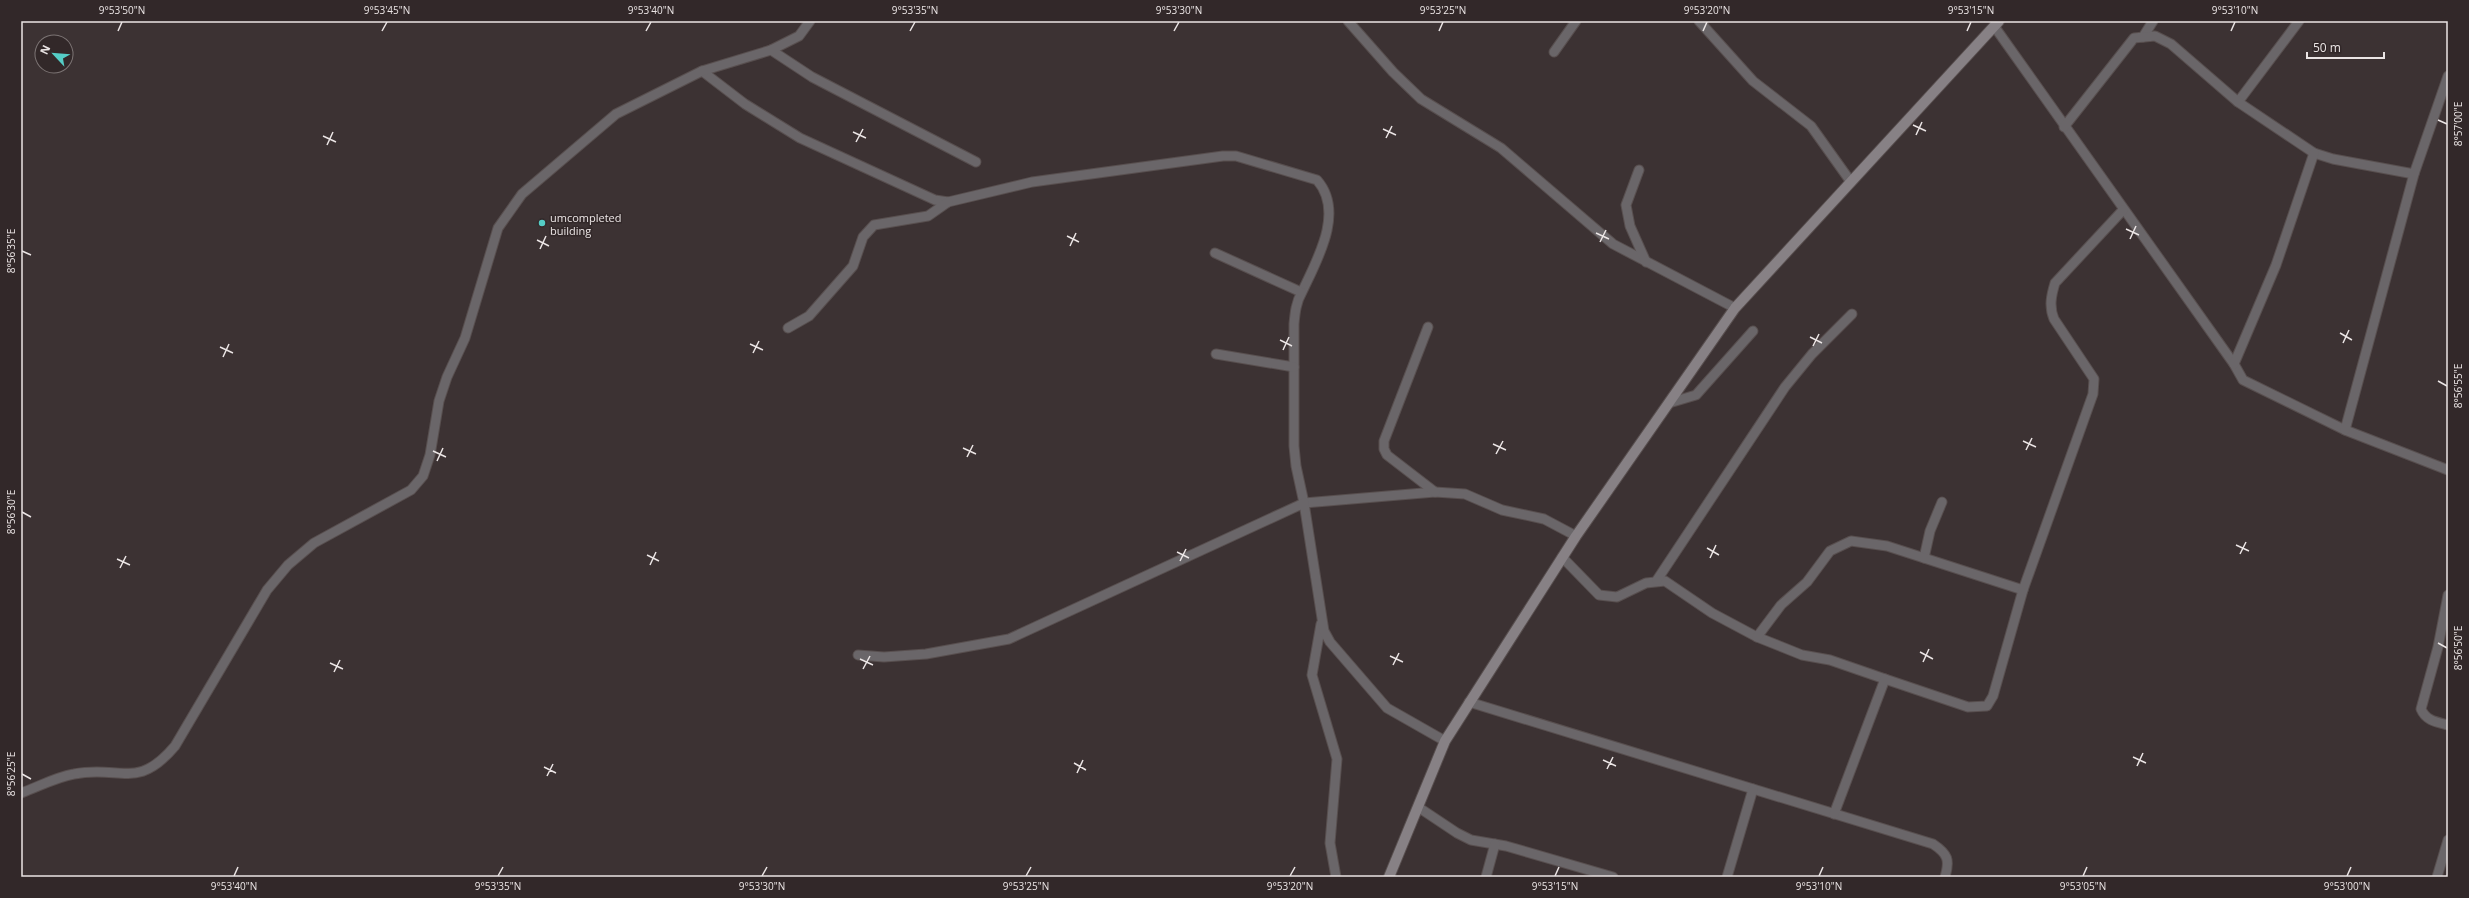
<svg xmlns="http://www.w3.org/2000/svg" width="2469" height="898" font-family="'Open Sans',sans-serif">
  <style>
    .lines { fill: none; stroke-linecap: round; stroke-linejoin: round }
    .minor-casing { stroke: #584f4f; stroke-width: 11 }
    .secondary-casing { stroke: #584f4f; stroke-width: 12 }
    .minor { stroke: #6a6669; stroke-width: 9 }
    .secondary { stroke: #878185; stroke-width: 10 }
    .ticks { fill: none; stroke: #ebe5e5; stroke-width: 1.5 }
    .poi-dot { fill: #55cdc6; stroke: #322829; stroke-width: 1.5 }
    .labels { text-anchor: middle; dominant-baseline: central; stroke-width: 3; stroke-linejoin: round; paint-order: stroke }
    .poi-label { font-size: 11px; fill: #ebe5e5; stroke: #322829; text-anchor: start }
    .neatline { fill: none; stroke: #ebe5e5; stroke-width: 1.5 }
    .ticks-label { font-size: 10px; text-anchor: middle; fill: #ebe5e5 }
  </style>
  <rect width="100%" height="100%" fill="#3c3233"/>
  <g class="lines">
    <defs>
      <g id="minor">
        <path d="M 1348,21 L 1393,72 L 1421,99 L 1501,148 L 1613,244 L 1735,308"/>
        <path d="M 1699,21 L 1753,81 L 1811,126 L 1851,182"/>
        <path d="M 1994,26 L 2234,364 L 2243,380 L 2345,430 L 2448,470"/>
        <path d="M 2143,37 L 2153,21"/>
        <path d="M 771,50 L 812,77 L 976,162"/>
        <path d="M 1554,52 L 1576,21"/>
        <path d="M 702,71 L 745,104 L 800,138 L 935,200 L 948,202 L 1032,182 L 1223,156 L 1236,156 L 1317,180 C 1345,212 1317,260 1302,292 C 1296,302 1295,313 1294,324 L 1294,446 L 1296,466 L 1304,503 L 1435,492 L 1465,494 L 1502,510 L 1544,519 L 1576,536"/>
        <path d="M 2238,102 L 2299,21"/>
        <path d="M 2064,127 L 2134,38 L 2155,36 L 2171,44 L 2238,102 L 2314,153 L 2333,159 L 2414,174"/>
        <path d="M 1639,170 L 1626,205 L 1630,226 L 1646,262"/>
        <path d="M 1215,253 L 1301,292"/>
        <path d="M 1428,327 L 1384,441 L 1384,449 L 1387,455 L 1435,492"/>
        <path d="M 788,328 L 809,316 L 853,266 L 863,237 L 874,225 L 928,216 L 948,202"/>
        <path d="M 1216,354 L 1294,367"/>
        <path d="M 2234,364 L 2276,265 L 2314,153"/>
        <path d="M 1669,403 L 1696,395 L 1753,331"/>
        <path d="M 2345,430 L 2414,174 L 2448,76"/>
        <path d="M 1562,557 L 1599,595 L 1617,597 L 1646,583 L 1665,581 L 1712,613 L 1757,637 L 1802,655 L 1830,660 L 1885,679"/>
        <path d="M 1924,558 L 1930,531 L 1942,502"/>
        <path d="M 1657,580 L 1785,387 L 1812,354 L 1852,314"/>
        <path d="M 2448,595 L 2438,647 L 2421,709 C 2426,721 2437,722 2448,725"/>
        <path d="M 1321,624 L 1312,675 L 1337,759 L 1330,843 L 1336,877"/>
        <path d="M 1757,637 L 1781,605 L 1807,582 L 1830,551 L 1851,541 L 1887,546 L 2023,590"/>
        <path d="M 858,655 L 884,657 L 926,654 L 1009,639 L 1304,503 L 1324,631 L 1330,642 L 1387,708 L 1445,741"/>
        <path d="M 1469,702 L 1933,844 C 1948,854 1950,860 1945,877"/>
        <path d="M 21,793 C 38,787 56,777 74,774 C 121,765 137,791 175,746 L 267,590 L 288,565 L 314,543 L 411,490 L 423,476 L 430,455 L 439,401 L 447,377 L 465,338 L 498,228 L 522,194 L 616,114 L 702,71 L 771,50 L 799,36 L 810,21"/>
        <path d="M 1418,807 L 1457,833 L 1471,840 L 1506,846 L 1613,877"/>
        <path d="M 1834,814 L 1885,679 L 1968,707 L 1987,706 L 1993,696 L 2023,590 L 2093,394 L 2094,379 L 2054,319 C 2049,307 2051,296 2055,283 L 2123,210"/>
        <path d="M 1486,877 L 1495,844"/>
        <path d="M 1727,877 L 1753,789"/>
        <path d="M 2437,877 L 2448,840"/>
      </g>
      <path id="secondary" d="M 1389,877 L 1445,741 L 1576,536 L 1735,308 L 1999,21"/>
    </defs>
    <use href="#minor" class="minor-casing"/>
    <use href="#secondary" class="secondary-casing"/>
    <use href="#minor" class="minor"/>
    <use href="#secondary" class="secondary"/>
  </g>
  <path class="ticks" d="M 118,31 L 122,22M 382,31 L 387,22M 646,31 L 651,22M 910,31 L 915,22M 1174,31 L 1179,22M 1439,31 L 1443,22M 1703,31 L 1707,22M 1967,31 L 1971,22M 2231,31 L 2235,22M 2438,120 L 2447,124M 1913,125 L 1926,131M 1383,129 L 1396,135M 853,132 L 866,138M 1916,135 L 1922,122M 323,136 L 336,142M 1386,138 L 1392,126M 856,142 L 863,129M 327,145 L 333,132M 2126,229 L 2139,235M 1596,233 L 1609,239M 1067,236 L 1079,242M 2130,239 L 2136,226M 537,240 L 549,246M 1600,242 L 1606,230M 1070,246 L 1076,233M 540,249 L 546,236M 22,251 L 31,255M 2340,333 L 2352,340M 1810,337 L 1822,343M 1280,340 L 1292,346M 2343,343 L 2349,330M 750,344 L 763,350M 1813,346 L 1819,334M 220,347 L 233,353M 1283,350 L 1289,337M 753,353 L 759,341M 223,357 L 229,344M 2438,381 L 2447,386M 2023,441 L 2036,447M 1493,444 L 1506,450M 963,448 L 976,454M 2026,450 L 2032,438M 433,451 L 446,457M 1496,454 L 1503,441M 967,457 L 973,445M 437,461 L 443,448M 22,512 L 31,517M 2236,545 L 2249,551M 1707,548 L 1719,555M 1177,552 L 1189,558M 2240,554 L 2246,542M 647,555 L 659,561M 1710,558 L 1716,545M 117,559 L 130,565M 1180,561 L 1186,549M 650,565 L 656,552M 120,568 L 126,556M 2438,643 L 2447,648M 1920,652 L 1933,659M 1390,656 L 1403,662M 860,659 L 873,665M 1923,662 L 1929,649M 330,663 L 343,669M 1393,665 L 1399,653M 863,669 L 870,656M 334,672 L 340,660M 2133,757 L 2146,763M 1603,760 L 1616,766M 1074,763 L 1086,770M 2137,766 L 2143,753M 544,767 L 556,773M 1607,769 L 1613,757M 1077,773 L 1083,760M 22,774 L 31,779M 547,776 L 553,764M 234,876 L 238,867M 498,876 L 503,867M 762,876 L 767,867M 1026,876 L 1031,867M 1290,876 L 1295,867M 1555,876 L 1559,867M 1819,876 L 1823,867M 2083,876 L 2087,867M 2347,876 L 2351,867"/>
  <circle class="poi-dot" cx="542" cy="223" r="4"/>
  <g class="labels">
    <g class="poi-label">
      <text x="550" y="217">umcompleted<tspan x="550" dy="13">building</tspan></text>
    </g>
  </g>
  <rect width="2469" height="898" fill="none" stroke="#322829" stroke-width="44"/>
  <g transform="translate(54 54) rotate(296)"><circle r="19" fill="#322829" stroke="#7c7474"/>
  <path d="M0-3L7 15L0 10L-7 15Z" fill="#55cdc6"/>
  <text y="-6" font-size="11" font-weight="bold" text-anchor="middle" fill="#ebe5e5">N</text>
  </g>
  <path d="M2307 52v6h77v-6" fill="none" stroke="#ebe5e5" stroke-width="2"/>
  <text x="2313" y="52" font-size="12" fill="#ebe5e5" stroke="#322829" stroke-width="3" paint-order="stroke">50 m</text>
  <rect x="22" y="22" width="2425" height="854" class="neatline"/>
  <g class="ticks-label">
    <text x="122" y="14">9°53'50"N</text>
    <text x="387" y="14">9°53'45"N</text>
    <text x="651" y="14">9°53'40"N</text>
    <text x="915" y="14">9°53'35"N</text>
    <text x="1179" y="14">9°53'30"N</text>
    <text x="1443" y="14">9°53'25"N</text>
    <text x="1707" y="14">9°53'20"N</text>
    <text x="1971" y="14">9°53'15"N</text>
    <text x="2235" y="14">9°53'10"N</text>
    <text transform="translate(2458 124) rotate(-90)" y="4">8°57'00"E</text>
    <text transform="translate(11 251) rotate(-90)" y="4">8°56'35"E</text>
    <text transform="translate(2458 386) rotate(-90)" y="4">8°56'55"E</text>
    <text transform="translate(11 512) rotate(-90)" y="4">8°56'30"E</text>
    <text transform="translate(2458 648) rotate(-90)" y="4">8°56'50"E</text>
    <text transform="translate(11 774) rotate(-90)" y="4">8°56'25"E</text>
    <text x="234" y="890">9°53'40"N</text>
    <text x="498" y="890">9°53'35"N</text>
    <text x="762" y="890">9°53'30"N</text>
    <text x="1026" y="890">9°53'25"N</text>
    <text x="1290" y="890">9°53'20"N</text>
    <text x="1555" y="890">9°53'15"N</text>
    <text x="1819" y="890">9°53'10"N</text>
    <text x="2083" y="890">9°53'05"N</text>
    <text x="2347" y="890">9°53'00"N</text>
  </g>
</svg>
